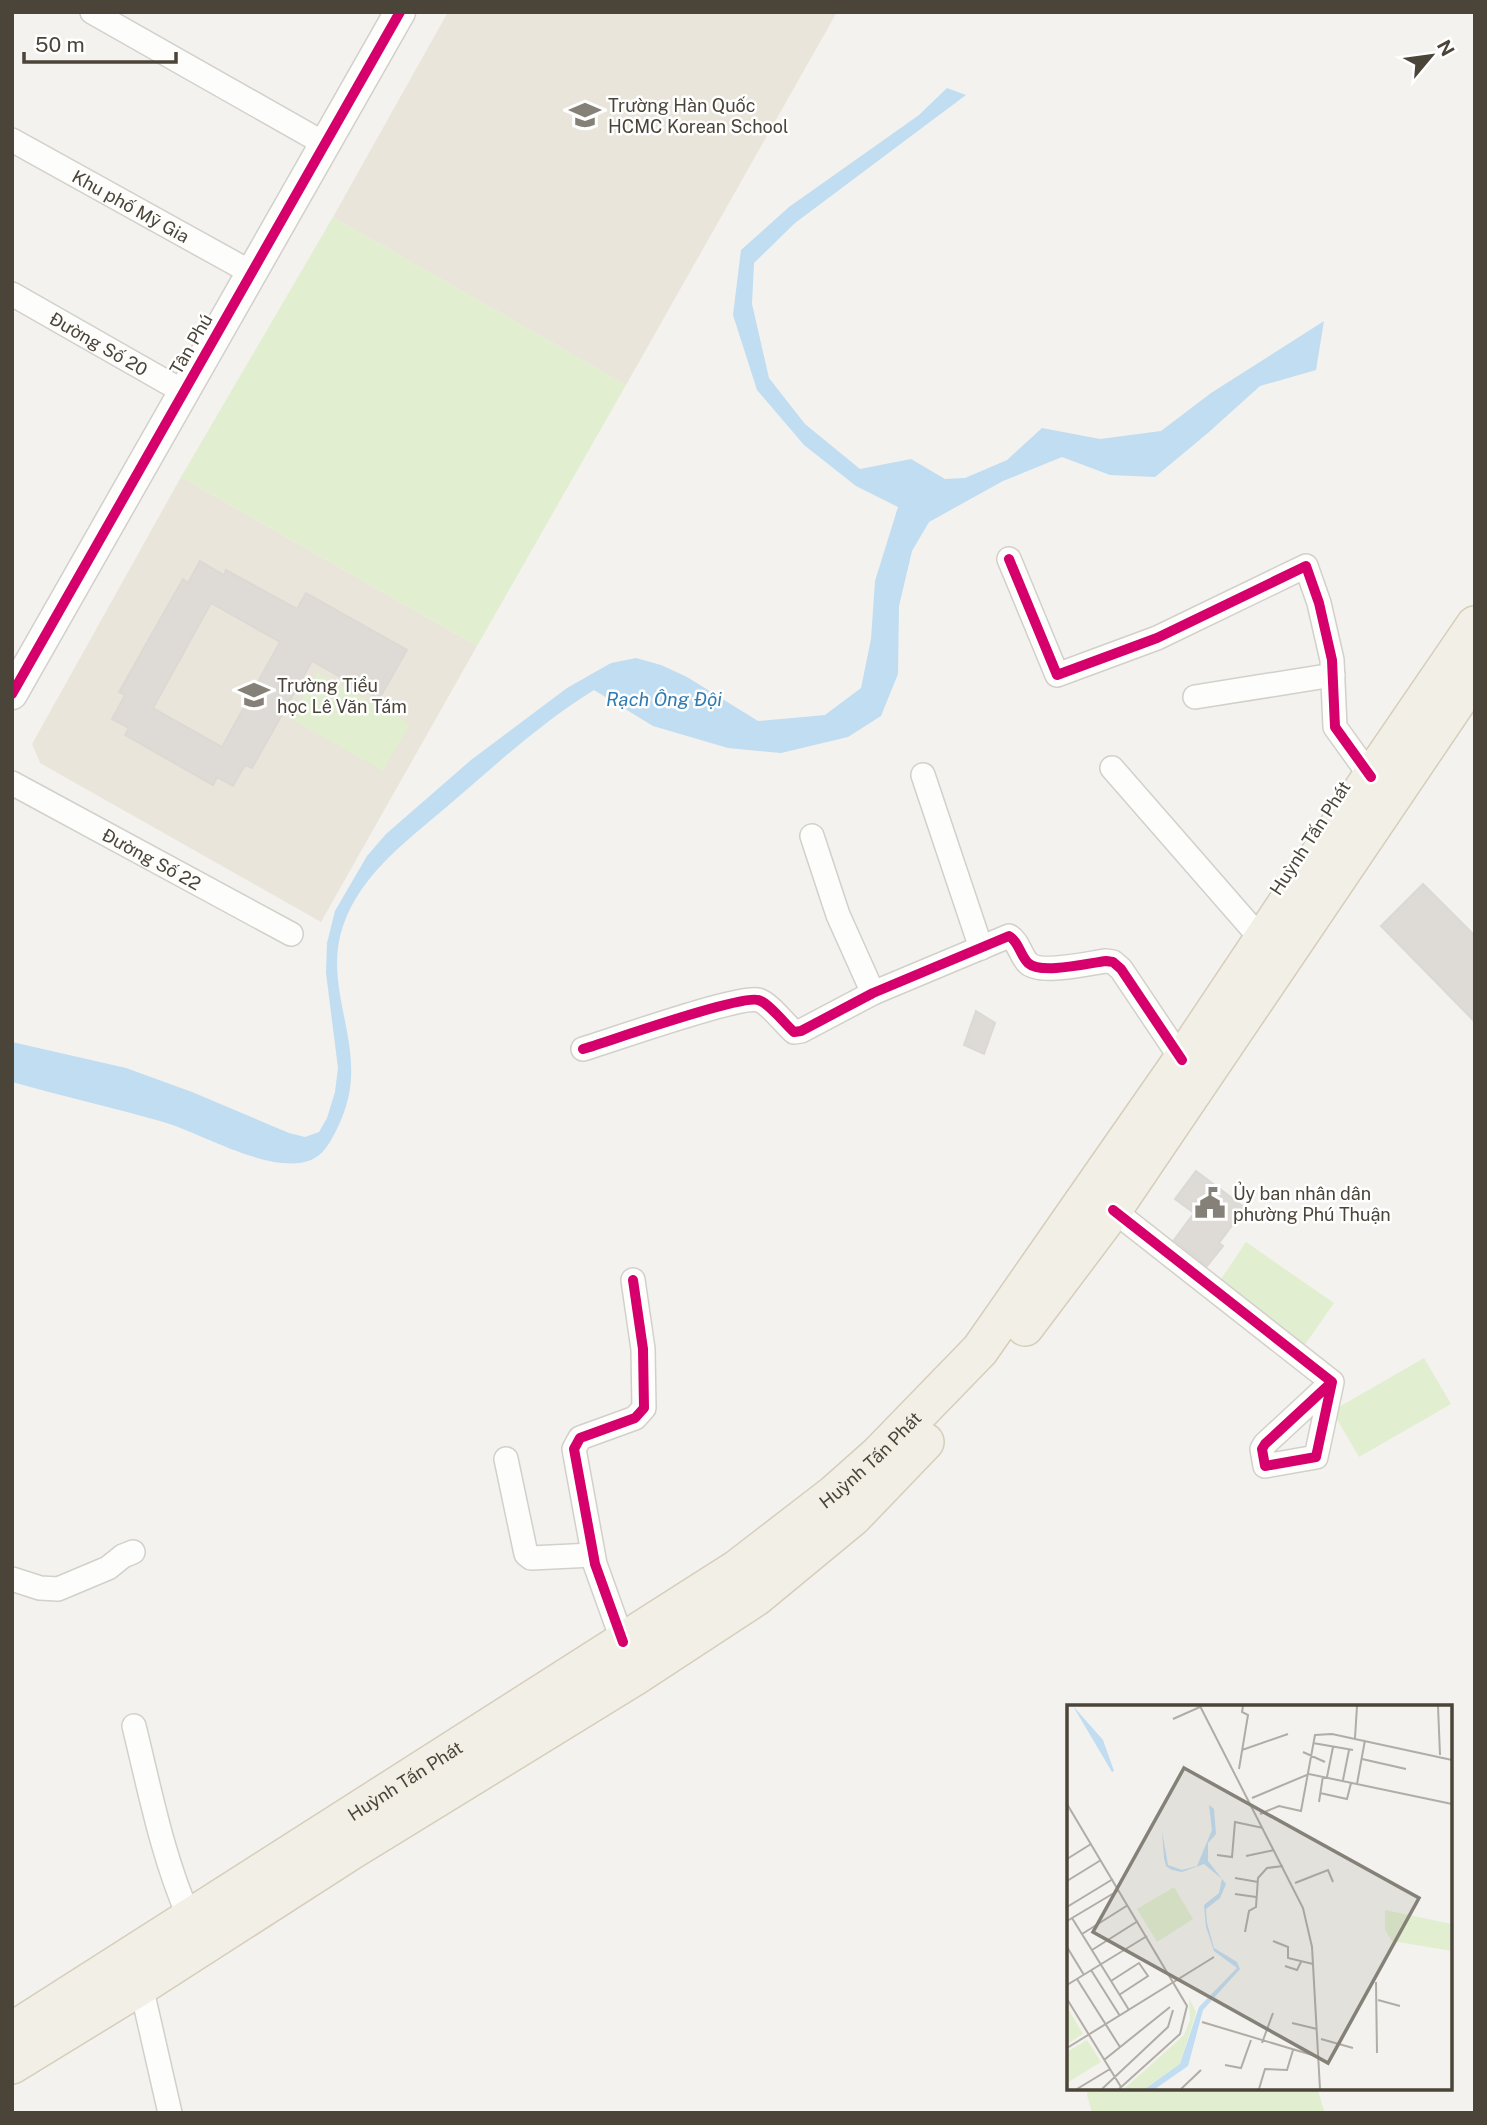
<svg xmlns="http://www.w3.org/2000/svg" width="1487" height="2125" font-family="'Public Sans',sans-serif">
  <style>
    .education { fill: #eae5da }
    .green { fill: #e1eecf }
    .water { fill: #c0ddf1 }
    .building { fill: #dedbd6; stroke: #dcd9d4; stroke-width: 2; fill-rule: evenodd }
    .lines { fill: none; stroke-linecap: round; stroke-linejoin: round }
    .minor-casing { stroke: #d2d0cb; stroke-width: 26 }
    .tertiary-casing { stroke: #d2d0cb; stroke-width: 33 }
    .primary-casing { stroke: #d6cebb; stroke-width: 40 }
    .minor { stroke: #fdfdfc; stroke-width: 23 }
    .tertiary { stroke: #fdfdfc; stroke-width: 30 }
    .primary { stroke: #f2efe6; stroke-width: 37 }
    .cycleway-casing { stroke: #fff; stroke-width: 15 }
    .cycleway { stroke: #d6006c; stroke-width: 10 }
    .labels { text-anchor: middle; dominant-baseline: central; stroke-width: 5; stroke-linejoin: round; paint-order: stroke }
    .poi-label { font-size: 18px; fill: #4b4439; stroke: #fff; text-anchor: start }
    .street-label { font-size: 18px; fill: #4b4439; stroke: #fff }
    .water-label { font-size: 19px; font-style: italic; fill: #2e7ab2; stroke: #fff }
    .inset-road { fill: none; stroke: #b0aca6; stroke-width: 2 }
    .view { fill: #868178; fill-opacity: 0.15; stroke: #868178; stroke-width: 3.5 }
    .inset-edge { fill: none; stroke: #4b4439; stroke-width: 3.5 }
  </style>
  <rect width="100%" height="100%" fill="#f4f2ee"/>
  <g class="education">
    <path d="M 448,12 L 837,12 L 626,385 L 333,217 Z"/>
    <path d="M 181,477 L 477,646 L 321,922 L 40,763 L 32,744 Z"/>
  </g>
  <g class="green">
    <path d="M 333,217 L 626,385 L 477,646 L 181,477 Z"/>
    <path d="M 317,672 L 410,724 L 383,771 L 291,719 Z"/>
    <path d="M 1246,1242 L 1334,1303 L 1304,1346 L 1217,1285 Z"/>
    <path d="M 1424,1358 L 1451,1404 L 1359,1457 L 1332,1411 Z"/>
    <path d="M 1088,2088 L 1317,2088 L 1325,2113 L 1092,2113 L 1087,2095 Z"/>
  </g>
  <path class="water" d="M 947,88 L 966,95 L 795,223 L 754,263 L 752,304 L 769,378 L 805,424 L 860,469 L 911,459 L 945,479 L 965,478 L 1007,460 L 1042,428 L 1100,439 L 1161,431 L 1211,393 L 1324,321 L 1316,370 L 1260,386 L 1209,432 L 1155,477 L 1110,475 L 1062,457 L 1003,481 L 929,522 L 912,551 L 899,606 L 898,674 L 881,716 L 848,737 L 781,753 L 728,748 L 653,726 L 594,690 C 544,721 501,760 457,798 C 414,836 362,870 343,926 C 325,978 354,1027 351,1078 C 350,1098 344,1115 335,1133 C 329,1144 323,1155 311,1160 C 270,1176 201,1132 160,1121 C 111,1107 61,1096 12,1082 L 12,1042 L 126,1068 L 192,1092 L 289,1133 L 305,1137 L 319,1132 L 327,1118 L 335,1092 L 338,1068 L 326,973 L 327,943 L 335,911 L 367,856 L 386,834 L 471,760 L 567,688 L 611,663 L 636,658 L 661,665 L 687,677 L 758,721 L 825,715 L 861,688 L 871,639 L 875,581 L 898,507 L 856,486 L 804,445 L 757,390 L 733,315 L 741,250 L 789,207 L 919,115 Z"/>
  <g class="building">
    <path d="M 200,561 L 224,575 L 226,570 L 297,609 L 306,593 L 407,650 L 379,699 L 312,661 L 252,768 L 245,765 L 233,786 L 217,777 L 213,785 L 125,735 L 129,728 L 112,719 L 125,695 L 119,692 L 183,579 L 188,583 ZM 211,603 L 280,642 L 222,747 L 153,708 Z"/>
    <path d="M 1423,884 L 1475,936 L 1475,1022 L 1381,926 Z"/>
    <path d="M 976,1011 L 995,1023 L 984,1054 L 964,1045 Z"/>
    <path d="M 1196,1171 L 1245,1208 L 1219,1243 L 1223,1246 L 1207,1266 L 1174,1240 L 1194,1213 L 1175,1199 Z"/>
  </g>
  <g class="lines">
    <defs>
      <g id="minor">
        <path d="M 92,12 L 325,144"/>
        <path id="s1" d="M 12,140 L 252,273"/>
        <path id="s2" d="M 12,294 L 184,392"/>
        <path d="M 1009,559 L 1057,675 L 1157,638 L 1306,566 L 1319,603 L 1332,660 L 1335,727 L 1371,777"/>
        <path d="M 1195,697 L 1333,675"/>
        <path d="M 1112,768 L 1263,941"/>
        <path d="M 923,775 L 981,948"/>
        <path id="s3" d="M 12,783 L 291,934"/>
        <path d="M 812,836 L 838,915 L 873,993"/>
        <path d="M 583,1049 C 610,1041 739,995 758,1000 C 768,1002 785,1024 794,1032 L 801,1031 L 873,993 L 1009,936 C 1019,942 1020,955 1028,963 C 1041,975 1089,963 1106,961 L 1113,962 L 1121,969 L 1182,1060"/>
        <path d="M 1113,1210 L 1332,1382 L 1265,1444 L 1262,1449 L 1265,1466 L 1316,1457 L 1332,1382"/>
        <path d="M 506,1459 L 526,1554 L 531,1558 L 593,1555"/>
        <path d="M 12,1579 L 40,1588 L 58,1589 L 108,1568 L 123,1556 L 133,1552"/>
        <path d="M 623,1642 L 595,1564 L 574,1449 L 580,1438 L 635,1418 L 644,1408 L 643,1349 L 633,1280"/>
        <path d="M 134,1726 C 150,1791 162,1855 189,1917"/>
        <path d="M 141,1986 L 170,2113"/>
      </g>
      <path id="tertiary" d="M 12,694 L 400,12"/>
      <g id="primary">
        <path d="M 1025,1327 L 1113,1210 L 1475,675"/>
        <path id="s4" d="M 12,2031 L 738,1568 L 834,1494 L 879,1454 L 980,1350 L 1182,1060 L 1371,777 L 1475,625"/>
        <path d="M 12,2065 L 141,1986 L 351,1851 L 634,1677 L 756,1597 L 853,1517 L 925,1442"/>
      </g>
    </defs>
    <use href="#minor" class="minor-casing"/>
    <use href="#tertiary" class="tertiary-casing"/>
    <use href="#primary" class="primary-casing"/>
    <use href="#minor" class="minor"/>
    <use href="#tertiary" class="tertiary"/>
    <use href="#primary" class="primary"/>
    <defs>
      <g id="cycleway">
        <path d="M 1009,559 L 1057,675 L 1157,638 L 1306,566 L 1319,603 L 1332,660 L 1335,727 L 1371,777"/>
        <path d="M 12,694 L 400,12"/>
        <path d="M 583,1049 C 610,1041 739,995 758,1000 C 768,1002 785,1024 794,1032 L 801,1031 L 873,993 L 1009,936 C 1019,942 1020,955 1028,963 C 1041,975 1089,963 1106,961 L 1113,962 L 1121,969 L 1182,1060"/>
        <path d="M 1113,1210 L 1332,1382 L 1265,1444 L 1262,1449 L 1265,1466 L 1316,1457 L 1332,1382"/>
        <path d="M 623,1642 L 595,1564 L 574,1449 L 580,1438 L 635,1418 L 644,1408 L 643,1349 L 633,1280"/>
      </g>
    </defs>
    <use href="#cycleway" class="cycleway-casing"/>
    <use href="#cycleway" class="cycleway"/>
  </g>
  <defs>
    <symbol id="school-bare" viewBox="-9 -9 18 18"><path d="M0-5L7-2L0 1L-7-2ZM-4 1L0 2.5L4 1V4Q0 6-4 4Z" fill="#868178" stroke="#fff" stroke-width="2.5" paint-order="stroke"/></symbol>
    <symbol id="civic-bare" viewBox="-9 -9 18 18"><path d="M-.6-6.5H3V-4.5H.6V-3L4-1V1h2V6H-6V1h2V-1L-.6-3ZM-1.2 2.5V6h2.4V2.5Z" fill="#868178" stroke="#fff" stroke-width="2.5" paint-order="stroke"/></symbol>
  </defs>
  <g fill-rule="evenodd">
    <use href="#school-bare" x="563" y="93" width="44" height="44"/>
    <use href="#school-bare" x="232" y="673" width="44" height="44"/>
    <use href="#civic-bare" x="1188" y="1181" width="44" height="44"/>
  </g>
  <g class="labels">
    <g class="poi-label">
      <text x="608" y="105">Trường Hàn Quốc<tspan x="608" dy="21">HCMC Korean School</tspan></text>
      <text x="277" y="685">Trường Tiểu<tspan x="277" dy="21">học Lê Văn Tám</tspan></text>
      <text x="1233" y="1193">Ủy ban nhân dân<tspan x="1233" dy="21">phường Phú Thuận</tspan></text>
    </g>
    <g class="street-label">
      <text stroke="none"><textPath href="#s1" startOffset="136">Khu phố Mỹ Gia</textPath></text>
      <text stroke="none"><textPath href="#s2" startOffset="100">Đường Số 20</textPath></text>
      <text transform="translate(191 344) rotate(-60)">Tân Phú</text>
      <text transform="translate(1310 838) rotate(-57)">Huỳnh Tấn Phát</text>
      <text stroke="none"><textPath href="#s3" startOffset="159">Đường Số 22</textPath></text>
      <text stroke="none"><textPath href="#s4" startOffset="1032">Huỳnh Tấn Phát</textPath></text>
      <text stroke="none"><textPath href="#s4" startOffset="466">Huỳnh Tấn Phát</textPath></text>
    </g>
    <g class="water-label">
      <text x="664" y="699">Rạch Ông Đội</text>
    </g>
  </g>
  <g transform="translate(1067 1705)">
    <rect width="385" height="385" fill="#f4f2ee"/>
    <path d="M 107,182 L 126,214 L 90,237 L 70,204 ZM 318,205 L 385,219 L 385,246 L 325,236 L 318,225 ZM 122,293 L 129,307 L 113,359 L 78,384 L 57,384 L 117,330 L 123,315 ZM 0,302 L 16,329 L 0,339 ZM 20,335 L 34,357 L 0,378 L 0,347 Z" fill="#e1eecf"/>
    <path d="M 6,1 L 36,35 L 47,66 L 45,67 ZM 142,100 L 147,104 L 149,129 L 141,138 L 141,156 L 159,179 L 153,193 L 139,204 L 140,218 L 147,243 L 170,257 L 173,264 L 136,305 L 121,361 L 88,384 L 78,384 L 113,359 L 132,302 L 170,263 L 147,246 L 139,222 L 137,200 L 152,188 L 155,174 L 137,159 L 115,167 L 105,165 L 99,161 L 97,153 L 95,126 L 101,160 L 115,165 L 130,161 L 145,125 Z" fill="#c0ddf1"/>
    <path class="inset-road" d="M 133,1 L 236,203 L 245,242 L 253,384M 371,1 L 373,50M 106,14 L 133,2M 288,33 L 290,1M 246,38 L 286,45M 175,45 L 221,29M 236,47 L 258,57M 295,54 L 339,64M 172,64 L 181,10 L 175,7 L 176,1M 260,72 L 266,42M 276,75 L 282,45M 290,79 L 298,35M 253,88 L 280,94 L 284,78M 185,93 L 242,69 L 385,99M 252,97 L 256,71M 0,99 L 120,301 L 113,329 L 52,384M 193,109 L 212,101 L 234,106 L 248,30 L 265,29 L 385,55M 150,150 L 165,152 L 168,117 L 196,123M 179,151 L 207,145M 0,154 L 24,139M 168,173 L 191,177M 0,176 L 34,155M 228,178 L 261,165 L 266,177M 168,189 L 189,192M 0,202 L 46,174M 5,213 L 62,305M 0,216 L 52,185M 178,227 L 182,206 L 189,202 L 191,173 L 200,163 L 216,161M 15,229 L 61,200M 206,236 L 221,242 L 221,253 L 246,259M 0,242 L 17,270M 25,245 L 71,216M 218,261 L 230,265 L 234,257M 24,265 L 53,311M 10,274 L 53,342M 44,276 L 72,258 L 81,271 L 52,290M 309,277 L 310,348M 0,280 L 80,231M 0,294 L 54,382M 311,295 L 333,301M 135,317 L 252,352M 225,318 L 250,324M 254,334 L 286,343M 195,338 L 206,308M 0,343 L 147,252M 37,355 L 103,302M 158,360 L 174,363 L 184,335M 10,384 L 43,364M 35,384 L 101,322 L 106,305M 114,384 L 134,365M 192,384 L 198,364 L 220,365 L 226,345"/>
    <path class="view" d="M 117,63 L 352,193 L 261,358 L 26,227 Z"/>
    <rect width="385" height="385" class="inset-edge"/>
  </g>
  <rect width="1487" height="2125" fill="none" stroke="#4b4439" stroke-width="28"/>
  <g transform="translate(1431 56) rotate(61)" stroke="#ffffff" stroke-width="5" paint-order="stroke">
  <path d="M0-5L12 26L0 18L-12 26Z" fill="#4b4439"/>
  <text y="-10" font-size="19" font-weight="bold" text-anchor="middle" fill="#4b4439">N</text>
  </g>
  <path d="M24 52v10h152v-10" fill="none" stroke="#4b4439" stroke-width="3.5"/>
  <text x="35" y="52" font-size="21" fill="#4b4439" stroke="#ffffff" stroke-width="5" paint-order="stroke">50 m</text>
</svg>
